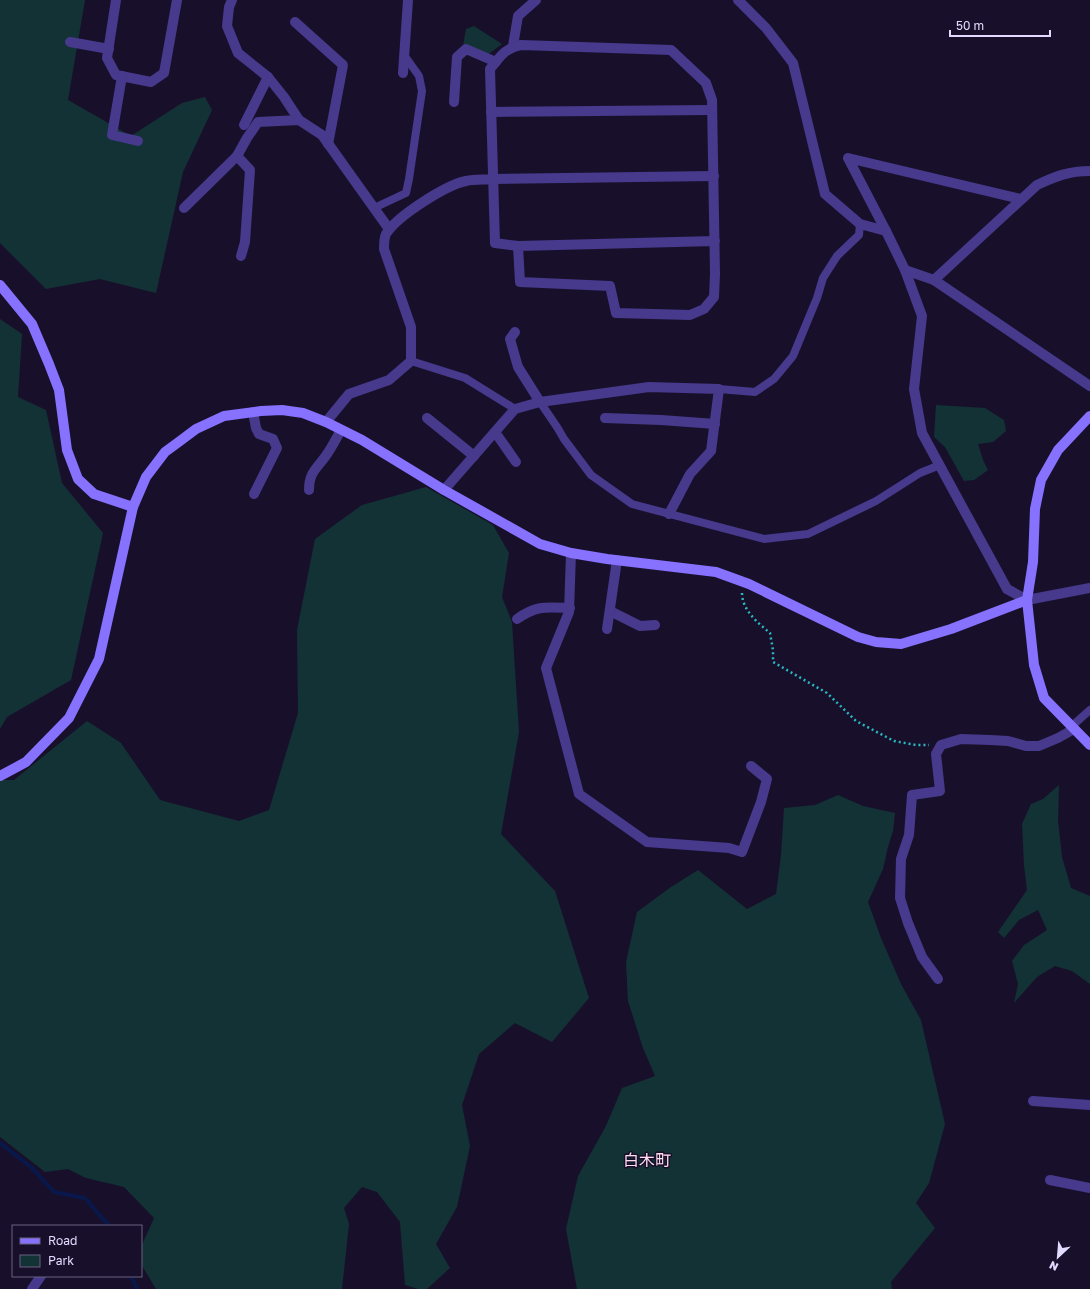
<svg xmlns="http://www.w3.org/2000/svg" width="1090" height="1289" font-family="'Golos Text','Noto Sans JP',sans-serif">
  <style>
    .green { fill: #123236 }
    .lines { fill: none; stroke-linecap: round; stroke-linejoin: round }
    .stream { stroke: #09184b; stroke-width: 4 }
    .path { stroke: #2bb7c2; stroke-width: 2.5; stroke-dasharray: 2 3; stroke-linecap: butt }
    .lane { stroke: #47398c; stroke-width: 8 }
    .street { stroke: #47398c; stroke-width: 10 }
    .secondary { stroke: #8771ff; stroke-width: 10 }
    .labels { text-anchor: middle; dominant-baseline: central; stroke-width: 3; stroke-linejoin: round; paint-order: stroke }
    .quarter-label { font-size: 16px; fill: #ffdcee; stroke: #18102b }
  </style>
  <rect width="100%" height="100%" fill="#18102b"/>
  <g class="green">
    <path d="M 0,0 L 85,0 L 68,100 L 131,136 L 182,103 L 205,97 L 212,110 L 183,172 L 156,293 L 100,279 L 46,289 L 0,243 Z"/>
    <path d="M 474,26 L 502,44 L 486,56 L 463,46 L 466,29 Z"/>
    <path d="M 0,319 L 22,334 L 18,397 L 46,410 L 62,483 L 103,533 L 71,680 L 7,717 L 0,729 Z"/>
    <path d="M 936,405 L 985,408 L 1004,420 L 1006,431 L 993,442 L 978,444 L 983,460 L 988,470 L 974,480 L 964,481 L 945,447 L 934,437 Z"/>
    <path d="M 426,487 L 493,525 L 509,553 L 502,597 L 512,622 L 519,732 L 501,834 L 555,891 L 589,998 L 552,1042 L 515,1023 L 479,1054 L 462,1105 L 470,1146 L 457,1207 L 436,1244 L 450,1268 L 427,1289 L 418,1289 L 405,1285 L 400,1222 L 377,1192 L 362,1187 L 344,1208 L 349,1224 L 342,1289 L 156,1289 L 141,1264 L 141,1247 L 154,1218 L 124,1187 L 86,1178 L 68,1169 L 45,1172 L 0,1137 L 0,780 L 14,780 L 87,721 L 121,743 L 160,800 L 239,821 L 269,810 L 298,713 L 297,630 L 315,539 L 362,505 Z"/>
    <path d="M 1059,785 L 1058,821 L 1062,857 L 1071,888 L 1090,896 L 1090,984 L 1072,971 L 1055,966 L 1037,977 L 1014,1003 L 1018,984 L 1012,961 L 1024,945 L 1047,930 L 1038,910 L 1019,920 L 1004,938 L 998,932 L 1027,890 L 1024,865 L 1022,824 L 1031,804 L 1043,799 Z"/>
    <path d="M 838,795 L 863,806 L 895,813 L 893,831 L 888,847 L 883,869 L 868,902 L 881,938 L 901,984 L 921,1020 L 945,1124 L 929,1183 L 916,1203 L 935,1228 L 891,1282 L 892,1289 L 577,1289 L 566,1229 L 578,1176 L 606,1126 L 622,1088 L 655,1076 L 643,1048 L 628,1001 L 626,962 L 637,912 L 671,887 L 698,870 L 747,909 L 776,894 L 781,855 L 784,808 L 815,805 Z"/>
  </g>
  <g class="lines">
    <g class="stream">
      <path d="M 0,1143 L 31,1167 L 54,1192 L 85,1198 L 109,1226"/>
      <path d="M 131,1276 L 137,1289"/>
    </g>
    <path class="path" d="M 742,593 C 742,610 758,623 770,633 L 773,650 L 773,662 L 827,693 L 856,721 L 894,741 L 916,745 L 929,745"/>
    <g class="lane">
      <path d="M 374,208 L 406,193 L 409,179 L 422,91 L 419,76 L 404,55"/>
      <path d="M 411,361 L 465,378 L 515,409"/>
      <path d="M 719,389 L 755,392 L 774,379 L 793,356 L 817,298 L 823,278 L 837,256 L 859,235 L 860,224"/>
      <path d="M 540,402 L 557,427 L 564,439 L 591,475 L 632,504 L 764,539 L 808,534 L 876,501 L 920,473 L 940,465"/>
      <path d="M 1072,726 L 1090,710"/>
    </g>
    <g class="street">
      <path d="M 116,0 L 107,58 L 116,75 L 151,82 L 164,73 L 177,0"/>
      <path d="M 232,0 L 229,7 L 227,26 L 238,53 L 268,77 L 284,97 L 299,120"/>
      <path d="M 738,0 L 766,28 L 793,63 L 825,194 L 860,224 L 886,231"/>
      <path d="M 295,22 L 343,65 L 328,144"/>
      <path d="M 70,42 L 109,49"/>
      <path d="M 513,46 L 518,16 L 536,0"/>
      <path d="M 403,73 L 408,0"/>
      <path d="M 122,76 L 112,135 L 138,141"/>
      <path d="M 454,102 L 457,57 L 466,49 L 496,62"/>
      <path d="M 491,112 L 712,110"/>
      <path d="M 244,125 L 268,77"/>
      <path d="M 237,156 L 250,170 L 245,242 L 241,256"/>
      <path d="M 1021,199 L 848,158 L 886,231 L 905,270 L 922,316 L 914,389 L 922,433 L 1007,589 L 1027,600 L 1090,588"/>
      <path d="M 184,208 L 237,156 L 247,138 L 258,122 L 299,120 L 322,135 L 389,229"/>
      <path d="M 518,246 L 520,282 L 610,286 L 616,313 L 690,315 L 704,309 L 714,297 L 715,274 L 712,100 L 706,83 L 671,50 L 521,45 C 505,48 500,57 490,69 L 495,243 L 518,246 L 715,241"/>
      <path d="M 905,270 L 934,280 L 1090,386"/>
      <path d="M 934,280 L 1037,185 C 1056,176 1069,171 1090,171"/>
      <path d="M 515,332 L 510,339 L 518,367 L 540,402"/>
      <path d="M 253,412 L 256,428 L 259,434 L 273,439 L 277,448 L 254,494"/>
      <path d="M 427,418 L 474,456"/>
      <path d="M 605,418 L 661,420 L 715,424"/>
      <path d="M 326,422 L 349,394 L 389,380 L 411,361 L 411,327 L 384,249 C 384,244 384,238 386,234 C 397,216 446,185 466,181 C 475,179 485,180 494,179 L 714,176"/>
      <path d="M 495,432 L 516,462"/>
      <path d="M 309,490 C 309,473 316,469 325,457 C 331,449 336,439 341,430"/>
      <path d="M 444,490 L 515,409 L 540,402 L 649,387 L 719,389 L 711,451 L 690,474 L 669,514"/>
      <path d="M 571,553 L 569,612 L 546,668 L 579,794 L 647,842 L 729,848 L 742,852 L 761,802 L 767,779 L 751,766"/>
      <path d="M 610,611 L 640,626 L 655,625"/>
      <path d="M 517,619 C 537,605 546,607 570,608"/>
      <path d="M 607,629 L 617,560"/>
      <path d="M 938,979 L 922,957 L 908,923 L 900,898 L 901,859 L 909,835 L 912,795 L 940,791 L 936,754 L 941,745 L 961,739 L 990,740 L 1008,741 L 1026,746 L 1039,746 L 1058,738 L 1074,729"/>
      <path d="M 1033,1101 L 1090,1105"/>
      <path d="M 1050,1180 L 1090,1188"/>
      <path d="M 32,1289 L 41,1276"/>
    </g>
    <g class="secondary">
      <path d="M 0,285 L 32,324 L 49,364 L 59,390 L 67,450 L 78,479 L 94,494 L 133,507"/>
      <path d="M 1090,416 L 1058,450 L 1041,480 L 1035,509 L 1033,562 L 1027,600 L 1034,665 L 1044,698 L 1090,745"/>
      <path d="M 0,776 L 26,762 L 69,718 L 99,659 L 133,507 L 146,477 L 165,452 L 180,441 L 196,429 L 224,416 L 261,411 L 282,410 L 303,413 L 326,422 L 362,440 L 444,490 L 540,544 L 571,553 L 607,559 L 716,572 L 749,584 L 858,637 L 876,642 L 901,644 L 951,629 L 1027,600"/>
    </g>
  </g>
  <g class="labels">
    <g class="quarter-label">
      <text x="647" y="1160">白木町</text>
    </g>
  </g>
  <rect x="12" y="1225" width="130" height="52" fill="#18102b" stroke="#696180"/>
  <rect x="20" y="1238" width="20" height="6" fill="#8771ff" stroke="#696180"/>
  <text x="48" y="1245" font-size="12" fill="#e3daff">Road</text>
  <rect x="20" y="1255" width="20" height="12" fill="#123236" stroke="#696180"/>
  <text x="48" y="1265" font-size="12" fill="#e3daff">Park</text>
  <g transform="translate(1058 1257) rotate(206)" stroke="#18102b" stroke-width="3" paint-order="stroke">
  <path d="M0-3L7 15L0 10L-7 15Z" fill="#e3daff"/>
  <text y="-6" font-size="11" font-weight="bold" text-anchor="middle" fill="#e3daff">N</text>
  </g>
  <path d="M950 30v6h100v-6" fill="none" stroke="#e3daff" stroke-width="2"/>
  <text x="956" y="30" font-size="12" fill="#e3daff" stroke="#18102b" stroke-width="3" paint-order="stroke">50 m</text>
</svg>
